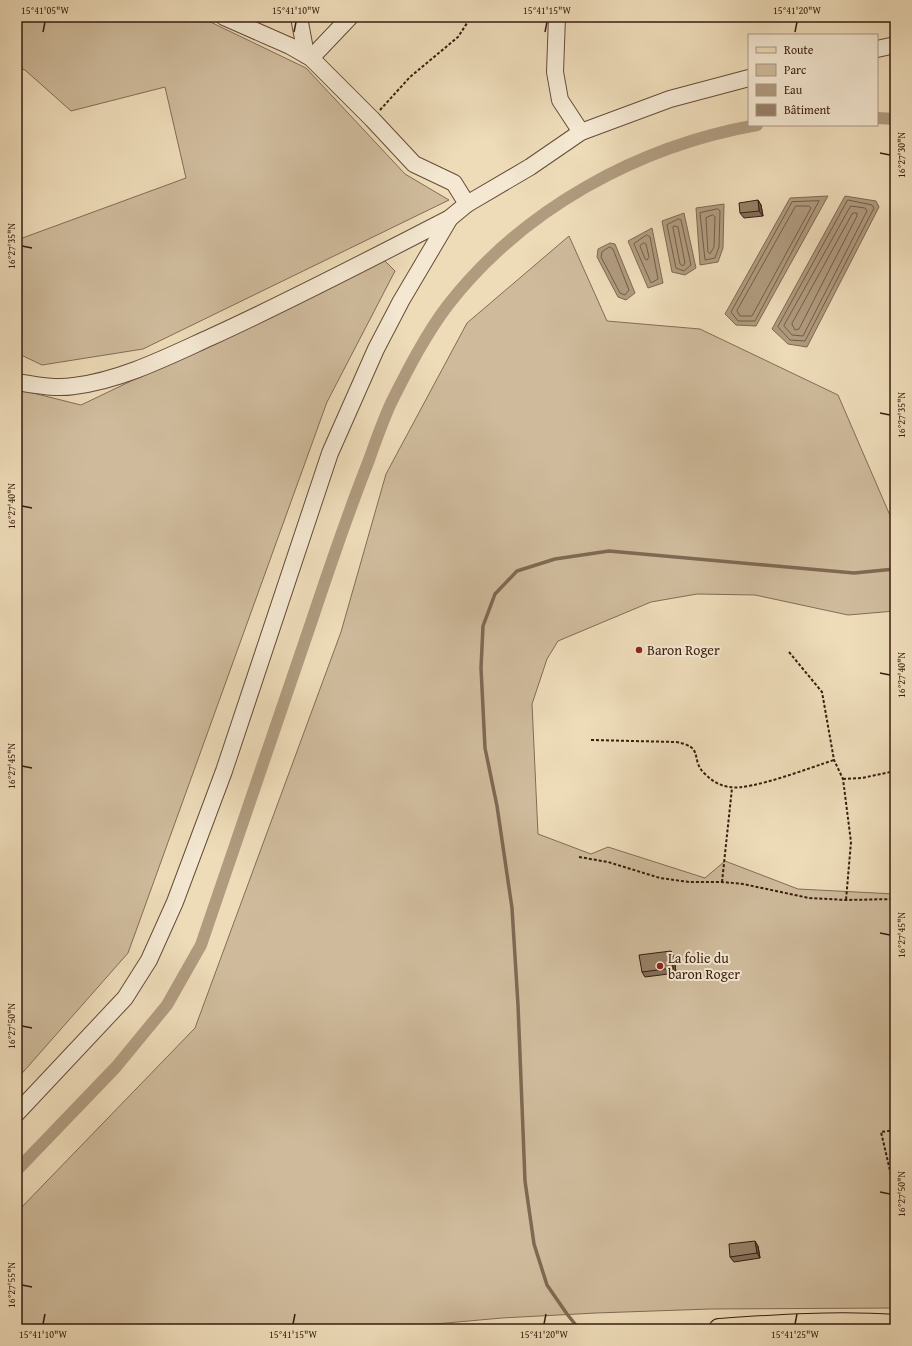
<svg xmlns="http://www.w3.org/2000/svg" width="912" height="1346" font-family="'Gentium Book Plus',serif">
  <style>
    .green { fill: #cfbb9c; stroke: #846c55 }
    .water { fill: #b09b7f; stroke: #806852 }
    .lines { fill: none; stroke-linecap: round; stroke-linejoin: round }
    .shore { stroke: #745c46; stroke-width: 1 }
    .stream { stroke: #806852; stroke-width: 3.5 }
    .canal { stroke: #b09b7f; stroke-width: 12 }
    .minor-casing { stroke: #664c39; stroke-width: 18 }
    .major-casing { stroke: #391c0e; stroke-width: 22 }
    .path { stroke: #391c0e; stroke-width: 2; stroke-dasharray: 3 2; stroke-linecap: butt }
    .minor { stroke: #f4e8d2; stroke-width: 16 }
    .major { stroke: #eedcb9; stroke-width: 20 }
    .wall { fill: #826e59; stroke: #391c0e }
    .shaded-wall { fill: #6a5a48; stroke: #391c0e }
    .building { fill: #978067; stroke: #391c0e }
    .ticks { fill: none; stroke: #391c0e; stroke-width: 1.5 }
    .poi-dot { fill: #8f2418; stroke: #f4e8d2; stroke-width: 1.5 }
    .labels { text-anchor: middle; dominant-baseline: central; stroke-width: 4; stroke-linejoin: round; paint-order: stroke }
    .poi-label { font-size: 14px; fill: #391c0e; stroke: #f4e8d2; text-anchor: start }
    .neatline { fill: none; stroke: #391c0e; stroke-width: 1.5 }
    .ticks-label { font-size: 10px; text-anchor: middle; fill: #391c0e }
  </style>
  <rect width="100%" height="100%" fill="#eedcb9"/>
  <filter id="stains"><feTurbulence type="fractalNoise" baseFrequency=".005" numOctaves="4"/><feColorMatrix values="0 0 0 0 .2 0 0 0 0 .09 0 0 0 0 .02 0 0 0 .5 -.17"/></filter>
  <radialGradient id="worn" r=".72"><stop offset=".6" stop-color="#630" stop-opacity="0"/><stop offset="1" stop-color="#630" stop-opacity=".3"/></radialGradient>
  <g class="green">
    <path d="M 17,17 L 200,17 L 306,68 L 405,174 L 449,200 L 143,349 L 42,365 L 17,353 L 17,240 L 186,178 L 165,87 L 71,111 L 25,70 L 17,67 Z"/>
    <path d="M 569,236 L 607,321 L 700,329 L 838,395 L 892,520 L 895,519 L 895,611 L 848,615 L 755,595 L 697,594 L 651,602 L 558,641 L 547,659 L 532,704 L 538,834 L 591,854 L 608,847 L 705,878 L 725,861 L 798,889 L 895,894 L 895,1308 L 710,1309 L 596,1313 L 502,1318 L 379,1329 L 17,1329 L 17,1212 L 195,1028 L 341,632 L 386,474 L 467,323 Z"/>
    <path d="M 384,260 L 395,271 L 327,402 L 128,953 L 17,1079 L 17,389 L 81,405 Z"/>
  </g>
  <g class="water">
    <path d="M 828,196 L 756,326 L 736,325 L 725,314 L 790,198 Z"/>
    <path d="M 845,196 L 876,201 L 879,207 L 807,347 L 788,344 L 772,329 Z"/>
    <path d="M 724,204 L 723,248 L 718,262 L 700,265 L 696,208 Z"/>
    <path d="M 684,213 L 696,268 L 685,275 L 672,272 L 662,221 Z"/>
    <path d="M 652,228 L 663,283 L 648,288 L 628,241 Z"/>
    <path d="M 610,243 L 615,244 L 635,293 L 626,300 L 618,297 L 597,257 L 598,249 Z"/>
  </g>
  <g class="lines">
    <g class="shore">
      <path d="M 848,200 L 872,205 L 874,208 L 805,341 L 790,340 L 778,327 Z"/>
      <path d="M 819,201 L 755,321 L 738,321 L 731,312 L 792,202 Z"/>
      <path d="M 796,206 L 809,206 L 811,208 L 752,316 L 740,316 L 737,311 Z"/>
      <path d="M 851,206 L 865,208 L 867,211 L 803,336 L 792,335 L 784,326 Z"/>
      <path d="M 718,209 L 720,211 L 719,247 L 715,258 L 705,260 L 700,213 Z"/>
      <path d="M 853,213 L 857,213 L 857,216 L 799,329 L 795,330 L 792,324 Z"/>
      <path d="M 713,215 L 715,217 L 714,247 L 710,254 L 708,252 L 706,218 Z"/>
      <path d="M 679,219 L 681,220 L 691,265 L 684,271 L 676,268 L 667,225 Z"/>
      <path d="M 674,226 L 678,227 L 685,263 L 683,266 L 680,264 L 673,228 Z"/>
      <path d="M 647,235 L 650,237 L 658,279 L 651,283 L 634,244 Z"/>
      <path d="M 644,243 L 646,244 L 649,257 L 647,260 L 645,259 L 640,246 Z"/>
      <path d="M 610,247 L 613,249 L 629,290 L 625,295 L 620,293 L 601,257 L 602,252 Z"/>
    </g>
    <path class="stream" d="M 579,1329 L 567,1314 L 547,1285 L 534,1244 L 525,1181 L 518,1005 L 512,908 L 497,806 L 485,748 L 481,668 L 483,626 L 495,594 L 517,571 L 555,559 L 609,551 L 854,573 L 895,569"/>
    <g class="canal">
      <path d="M 877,118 L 895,119"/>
      <path d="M 17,1170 L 116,1067 L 167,1005 L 201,945 C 238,837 275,728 312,620 C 330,566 348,513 369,460 C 376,440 383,420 392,401 C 408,369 426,334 448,305 C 523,209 638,146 757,125"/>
    </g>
    <defs>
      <g id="minor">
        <path d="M 224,17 L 290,46 L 311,58 L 372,119 L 414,164 L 454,183 L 467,204"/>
        <path d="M 299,17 L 306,55"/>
        <path d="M 557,17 L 555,72 L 560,100 L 581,132"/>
        <path d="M 877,49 L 895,45"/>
        <path d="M 311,58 L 350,17"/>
        <path d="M 17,382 C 35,385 56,389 74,386 C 122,380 167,357 211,337 C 292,300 370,259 450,218 L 467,204 L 530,167 L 581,132 L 670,99 L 749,78"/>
        <path d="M 17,1113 L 125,998 L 149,960 L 175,902 L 224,771 L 330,453 L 376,349 L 401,301 L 450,218"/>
      </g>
      <path id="major" d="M 719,1329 C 778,1325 836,1321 895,1325"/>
    </defs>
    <use href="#minor" class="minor-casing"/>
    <use href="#major" class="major-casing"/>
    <g class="path">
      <path d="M 380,110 L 410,77 L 458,37 L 471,17"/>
      <path d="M 789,652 L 822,692 L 834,760 L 843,779 L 851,842 L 846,900"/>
      <path d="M 591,740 L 676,742 C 705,747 690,759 704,773 C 712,781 720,786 730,787 C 750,791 812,767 834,760"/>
      <path d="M 843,779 L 862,778 L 895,771"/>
      <path d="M 579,857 L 608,862 L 660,878 L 689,882 L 722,882 L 743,884 L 809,898 L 846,900 L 895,899"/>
      <path d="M 722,882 L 732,788"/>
      <path d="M 895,1130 L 881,1132 L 895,1192"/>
    </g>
    <use href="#minor" class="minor"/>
    <use href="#major" class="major"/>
  </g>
  <g class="wall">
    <path d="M 758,200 L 761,205 L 763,216 L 744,218 L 740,213 Z"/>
    <path d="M 674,956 L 676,973 L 645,977 L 642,972 Z"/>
    <path d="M 758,1246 L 760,1258 L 734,1262 L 730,1257 Z"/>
  </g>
  <g class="shaded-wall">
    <path d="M 758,200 L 761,205 L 763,216 L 759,211 Z"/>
    <path d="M 671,951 L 674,956 L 676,973 L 673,968 Z"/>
    <path d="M 755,1241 L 758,1246 L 760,1258 L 757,1253 Z"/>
  </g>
  <g class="building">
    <path d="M 758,200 L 759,211 L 740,213 L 739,203 Z"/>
    <path d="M 671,951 L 673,968 L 642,972 L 639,955 Z"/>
    <path d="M 755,1241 L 757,1253 L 730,1257 L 729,1244 Z"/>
  </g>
  <path class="ticks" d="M 43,32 L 45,22M 294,32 L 296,22M 545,32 L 547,22M 795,32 L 797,22M 880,153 L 890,155M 22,246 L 32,248M 880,413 L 890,415M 22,506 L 32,508M 880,673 L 890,675M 22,766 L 32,768M 880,933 L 890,935M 22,1026 L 32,1028M 880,1192 L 890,1194M 22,1285 L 32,1287M 43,1324 L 45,1314M 293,1324 L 295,1314M 544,1324 L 546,1314M 795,1324 L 797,1314"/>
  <g class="poi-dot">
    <circle cx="639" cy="650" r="4"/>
    <circle cx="660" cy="966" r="4"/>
  </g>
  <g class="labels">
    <g class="poi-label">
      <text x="647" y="650">Baron Roger</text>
      <text x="668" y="958">La folie du<tspan x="668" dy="16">baron Roger</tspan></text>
    </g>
  </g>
  <rect width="912" height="1346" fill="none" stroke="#eedcb9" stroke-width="44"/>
  <rect x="748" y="34" width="130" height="92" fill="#f4e8d2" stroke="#a99684"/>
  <rect x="756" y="47" width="20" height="6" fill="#eedcb9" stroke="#a99684"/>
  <text x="784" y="54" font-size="12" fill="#391c0e">Route</text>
  <rect x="756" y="64" width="20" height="12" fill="#cfbb9c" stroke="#a99684"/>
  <text x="784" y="74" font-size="12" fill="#391c0e">Parc</text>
  <rect x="756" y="84" width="20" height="12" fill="#b09b7f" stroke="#a99684"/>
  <text x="784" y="94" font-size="12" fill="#391c0e">Eau</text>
  <rect x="756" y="104" width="20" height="12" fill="#978067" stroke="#a99684"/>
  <text x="784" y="114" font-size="12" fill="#391c0e">Bâtiment</text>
  <rect x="22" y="22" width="868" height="1302" class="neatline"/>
  <g class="ticks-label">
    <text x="45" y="14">15°41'05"W</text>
    <text x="296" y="14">15°41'10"W</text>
    <text x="547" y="14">15°41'15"W</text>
    <text x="797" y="14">15°41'20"W</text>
    <text transform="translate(901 155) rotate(-90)" y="4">16°27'30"N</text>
    <text transform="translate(11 246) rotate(-90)" y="4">16°27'35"N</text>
    <text transform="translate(901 415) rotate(-90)" y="4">16°27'35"N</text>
    <text transform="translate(11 506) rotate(-90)" y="4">16°27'40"N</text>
    <text transform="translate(901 675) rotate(-90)" y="4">16°27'40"N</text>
    <text transform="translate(11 766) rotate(-90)" y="4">16°27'45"N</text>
    <text transform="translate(901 935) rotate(-90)" y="4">16°27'45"N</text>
    <text transform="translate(11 1026) rotate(-90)" y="4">16°27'50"N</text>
    <text transform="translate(901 1194) rotate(-90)" y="4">16°27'50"N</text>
    <text transform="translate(11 1285) rotate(-90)" y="4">16°27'55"N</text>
    <text x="43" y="1338">15°41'10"W</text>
    <text x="293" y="1338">15°41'15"W</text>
    <text x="544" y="1338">15°41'20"W</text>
    <text x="795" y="1338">15°41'25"W</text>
  </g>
  <rect width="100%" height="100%" filter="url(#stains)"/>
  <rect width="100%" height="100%" fill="url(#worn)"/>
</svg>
